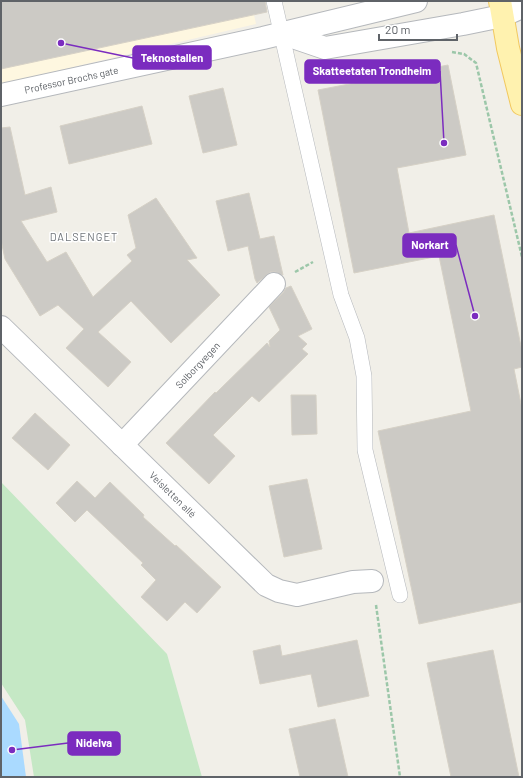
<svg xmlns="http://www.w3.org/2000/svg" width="523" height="778" font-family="Barlow,sans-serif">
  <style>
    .commercial { fill: #fef7e0 }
    .green { fill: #c5e8c5 }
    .water { fill: #aadaff }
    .building { fill: #cccac5; stroke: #d6d1c6 }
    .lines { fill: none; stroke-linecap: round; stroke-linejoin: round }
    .lane-casing { stroke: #b5b8bc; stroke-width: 16 }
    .street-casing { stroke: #b5b8bc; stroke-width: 24 }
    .primary-casing { stroke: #f2c960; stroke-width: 24 }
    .path { stroke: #9cc7a9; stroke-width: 2.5; stroke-dasharray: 4 2; stroke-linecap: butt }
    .lane { stroke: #fff; stroke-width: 15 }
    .street { stroke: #fff; stroke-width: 22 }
    .primary { stroke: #fff2af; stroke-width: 22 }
    .labels { text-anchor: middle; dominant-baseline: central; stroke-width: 3; stroke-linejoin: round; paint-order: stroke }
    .street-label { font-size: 10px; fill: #5f6368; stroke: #fff }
    .neighbourhood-label { font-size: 11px; letter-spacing: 1px; fill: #70757a; stroke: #fff }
    .leader { fill: none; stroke: #7b2cbf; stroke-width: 1.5 }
    .callout-dot { fill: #7b2cbf; stroke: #fff; stroke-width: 1.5 }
    .callout { fill: #7b2cbf; stroke: #7b2cbf; stroke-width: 1.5 }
    .callout-label { font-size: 11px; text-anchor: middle; font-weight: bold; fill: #fff }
  </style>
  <rect width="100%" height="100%" fill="#f1efe8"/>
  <path class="commercial" d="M 1,1 L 251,1 L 256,24 L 1,84 Z"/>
  <path class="green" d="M 1,482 L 167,654 L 202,777 L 34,777 L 25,720 L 1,683 Z"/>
  <path class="water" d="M 1,696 L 19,724 L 26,777 L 1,777 Z"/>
  <g class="building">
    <path d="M 1,1 L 265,1 L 267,12 L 1,69 Z"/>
    <path d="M 448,65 L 466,155 L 397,168 L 409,233 L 494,215 L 522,351 L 522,367 L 514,369 L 522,409 L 522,602 L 419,624 L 378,431 L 471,411 L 439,256 L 354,273 L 318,90 Z"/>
    <path d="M 223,88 L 237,145 L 203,153 L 189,96 Z"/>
    <path d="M 142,106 L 152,144 L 69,164 L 60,126 Z"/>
    <path d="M 10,127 L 25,195 L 51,187 L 57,212 L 21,221 L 47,262 L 66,252 L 93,297 L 132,261 L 127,255 L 136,248 L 128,215 L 156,198 L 197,258 L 187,260 L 220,295 L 171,343 L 131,301 L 98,332 L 131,362 L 108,387 L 66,348 L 84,329 L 58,305 L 40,316 L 5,259 L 1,240 L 1,128 Z"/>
    <path d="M 249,193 L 260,239 L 274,236 L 283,275 L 276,272 L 270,272 L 257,283 L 255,279 L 248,246 L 228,251 L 216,201 Z"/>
    <path d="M 291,286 L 312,329 L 298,336 L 307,344 L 302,349 L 308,354 L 259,402 L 252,396 L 213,435 L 235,456 L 209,484 L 166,443 L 215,392 L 216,393 L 267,343 L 270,347 L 269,341 L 280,330 L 269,307 L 283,293 L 286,288 Z"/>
    <path d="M 291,395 L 316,395 L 317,434 L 292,435 Z"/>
    <path d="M 35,413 L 70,445 L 48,470 L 12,438 Z"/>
    <path d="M 307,479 L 322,549 L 284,557 L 269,486 Z"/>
    <path d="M 77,481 L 95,498 L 110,482 L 144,515 L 143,517 L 175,546 L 176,545 L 221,587 L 197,613 L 185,602 L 167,621 L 141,597 L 156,580 L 141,565 L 143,563 L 87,510 L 75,522 L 56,503 Z"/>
    <path d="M 357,640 L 369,696 L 318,707 L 311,674 L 260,684 L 253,651 L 280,645 L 282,656 Z"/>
    <path d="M 493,650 L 519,777 L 451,777 L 427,663 Z"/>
    <path d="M 335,719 L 348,777 L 300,777 L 289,729 Z"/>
  </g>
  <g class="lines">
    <defs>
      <path id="lane" d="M 274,1 L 341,295 L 357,338 L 364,376 L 365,450 L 400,595"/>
      <g id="street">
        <path d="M 281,33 L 325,48 L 463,24 L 502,16 L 522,7"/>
        <path id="s1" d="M 1,95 L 263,38 L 416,1"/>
        <path id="s2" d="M 1,327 L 266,585 L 279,591 L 297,595 L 353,582 L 372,581"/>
        <path id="s3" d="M 122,445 L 274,284"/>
      </g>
      <path id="primary" d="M 500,1 L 508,48 L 522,104"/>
    </defs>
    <use href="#lane" class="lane-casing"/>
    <use href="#street" class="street-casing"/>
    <use href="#primary" class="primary-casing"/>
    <g class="path">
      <path d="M 452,52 L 464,54 L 476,63 L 522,257"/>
      <path d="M 295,272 L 313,262"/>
      <path d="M 376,605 L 400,777"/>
    </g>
    <use href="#lane" class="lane"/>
    <use href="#street" class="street"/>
    <use href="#primary" class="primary"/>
  </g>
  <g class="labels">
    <g class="street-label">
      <text stroke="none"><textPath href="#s1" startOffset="72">Professor Brochs gate</textPath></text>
      <text stroke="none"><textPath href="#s3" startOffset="110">Solborgvegen</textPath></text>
      <text stroke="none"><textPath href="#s2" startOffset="240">Veisletten allé</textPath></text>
    </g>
    <g class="neighbourhood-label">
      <text x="84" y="236">DALSENGET</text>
    </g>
  </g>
  <path class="leader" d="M61 43L133 58M444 143L440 71M475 316L456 245M12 750L68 743"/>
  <g class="callout-dot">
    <circle cx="61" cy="43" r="4"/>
    <circle cx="444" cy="143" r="4"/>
    <circle cx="475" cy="316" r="4"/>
    <circle cx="12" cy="750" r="4"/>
  </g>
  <g class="callout">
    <rect x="133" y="46" width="78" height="23" rx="4"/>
    <rect x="305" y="60" width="135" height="23" rx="4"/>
    <rect x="403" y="234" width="53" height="23" rx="4"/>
    <rect x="68" y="732" width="52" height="23" rx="4"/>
  </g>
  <g class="callout-label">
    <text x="172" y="62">Teknostallen</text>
    <text x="372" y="75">Skatteetaten Trondheim</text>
    <text x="430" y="249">Norkart</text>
    <text x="94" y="747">Nidelva</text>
  </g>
  <rect width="523" height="778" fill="none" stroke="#5f6368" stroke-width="4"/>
  <path d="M379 34v6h78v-6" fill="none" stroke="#5f6368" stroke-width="2"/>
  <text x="385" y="34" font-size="12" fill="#5f6368" stroke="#ffffff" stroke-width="3" paint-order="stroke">20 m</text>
</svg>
